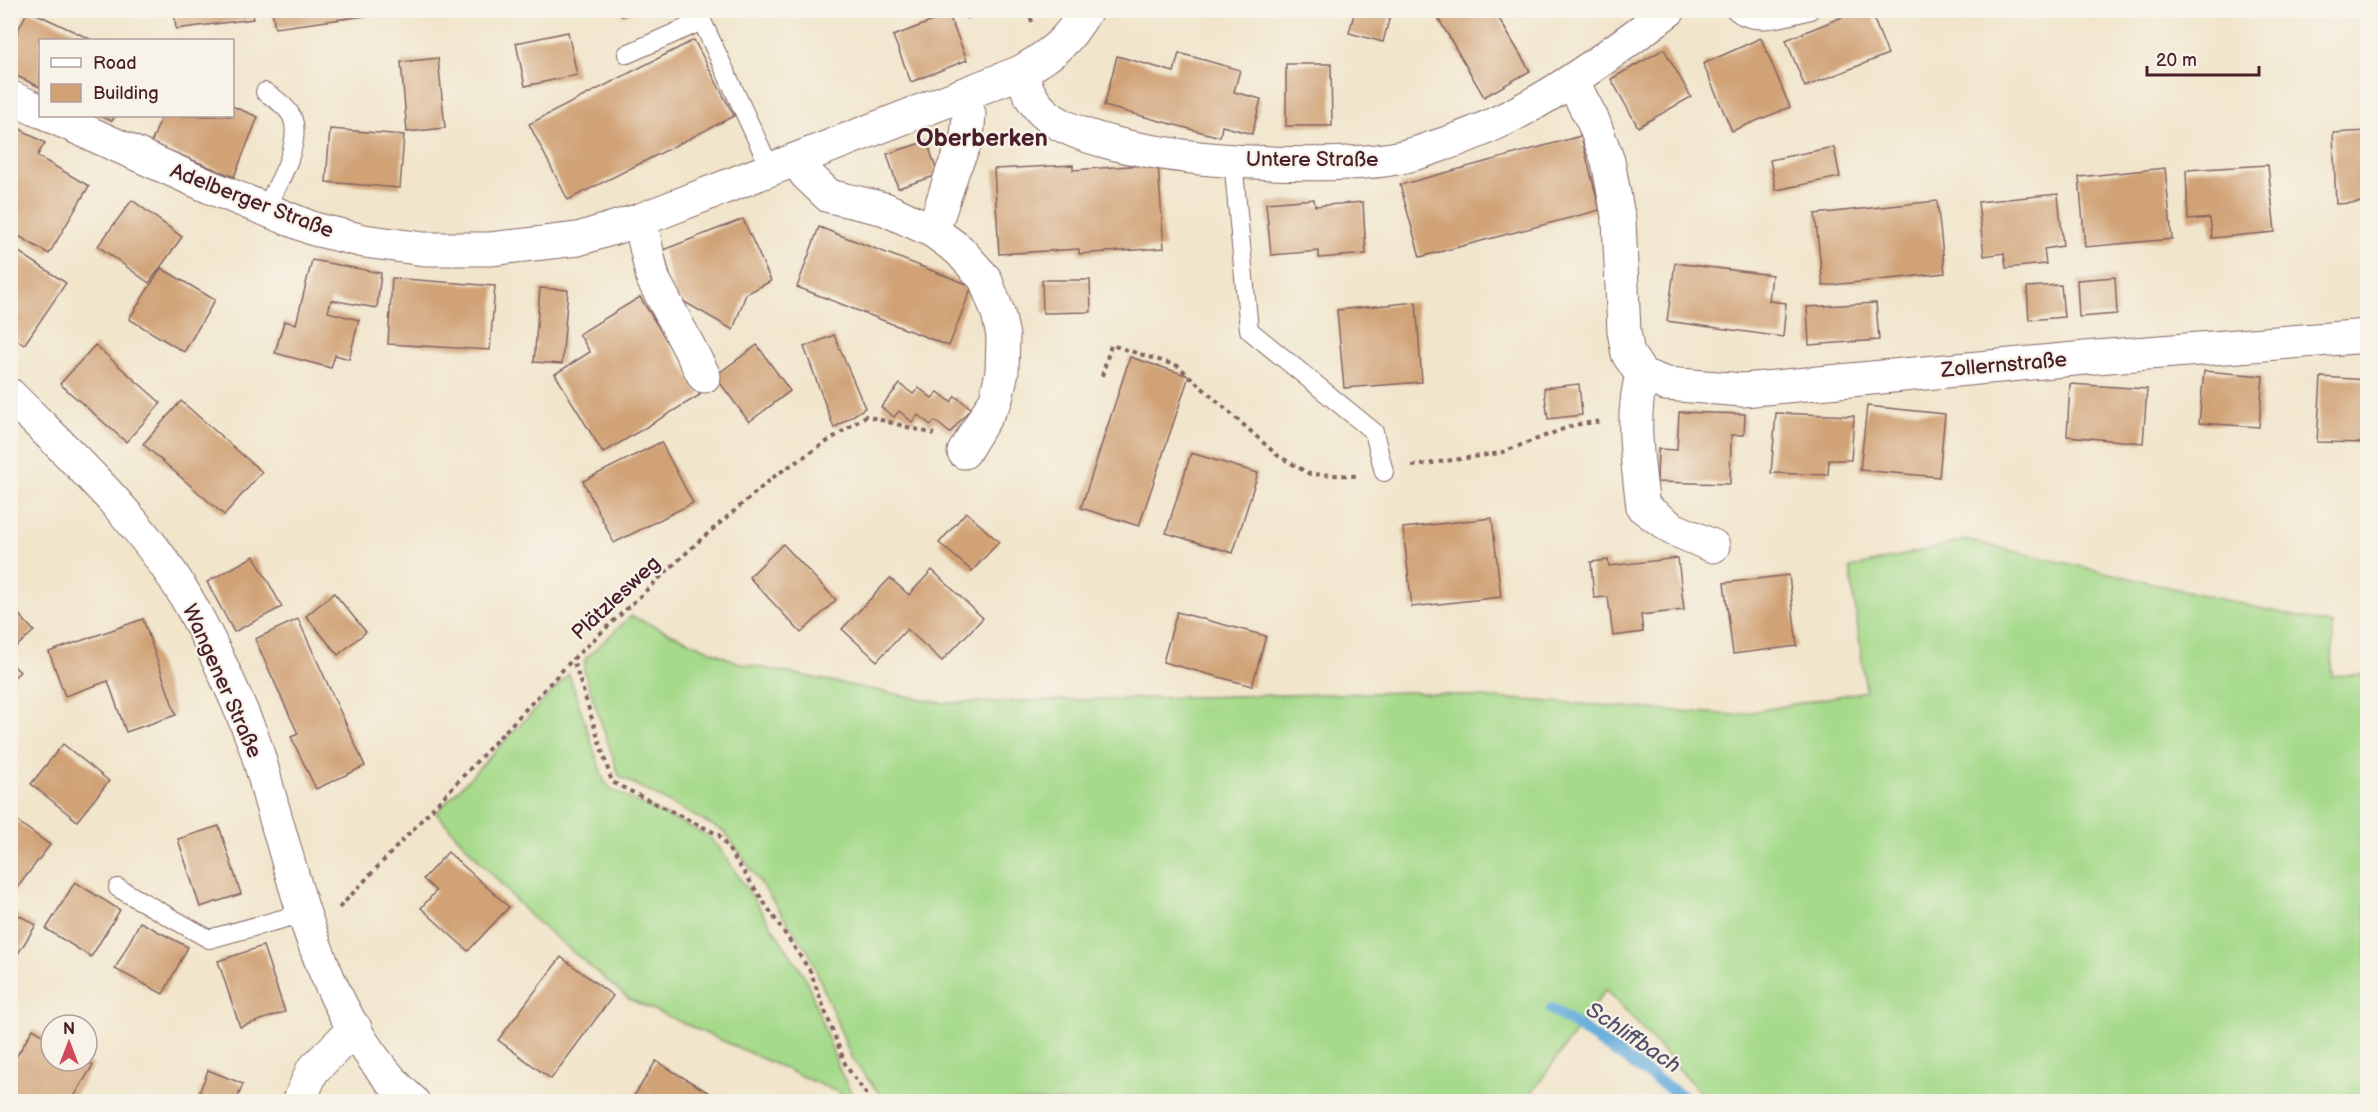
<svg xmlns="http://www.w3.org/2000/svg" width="2378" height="1112" font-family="'Balsamiq Sans',sans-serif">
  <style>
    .grass { fill: #a6da8b; stroke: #787c5b; stroke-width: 1.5 }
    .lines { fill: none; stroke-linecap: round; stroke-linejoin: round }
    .stream { stroke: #65addc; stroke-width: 12 }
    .building { fill: #d0a276 }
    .lane-casing { stroke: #846463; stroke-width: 20 }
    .street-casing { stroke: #846463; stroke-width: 35 }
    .secondary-casing { stroke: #846463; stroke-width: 35 }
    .path { stroke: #846463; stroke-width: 4; stroke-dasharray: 4.5 4.5; stroke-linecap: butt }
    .lane { stroke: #fff; stroke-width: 18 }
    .street { stroke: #fff; stroke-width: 33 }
    .secondary { stroke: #fff; stroke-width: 33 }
    .labels { text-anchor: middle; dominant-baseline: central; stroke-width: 4.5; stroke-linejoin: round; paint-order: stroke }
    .street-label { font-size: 21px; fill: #4a1f2b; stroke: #f7f3e8 }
    .water-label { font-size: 22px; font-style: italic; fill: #535169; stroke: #f7f3e8 }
    .quarter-label { font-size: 24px; font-weight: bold; fill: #4a1f2b; stroke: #f7f3e8 }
  </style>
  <rect width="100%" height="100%" fill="#f7f3e8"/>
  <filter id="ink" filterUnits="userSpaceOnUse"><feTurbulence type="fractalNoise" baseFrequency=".0167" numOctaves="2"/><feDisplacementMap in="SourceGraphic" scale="12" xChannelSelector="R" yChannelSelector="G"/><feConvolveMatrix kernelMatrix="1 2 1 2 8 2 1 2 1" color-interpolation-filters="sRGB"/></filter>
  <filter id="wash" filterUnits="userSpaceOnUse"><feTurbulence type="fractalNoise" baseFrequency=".008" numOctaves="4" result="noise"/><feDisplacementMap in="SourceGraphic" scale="24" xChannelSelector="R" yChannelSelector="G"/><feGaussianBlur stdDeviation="1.35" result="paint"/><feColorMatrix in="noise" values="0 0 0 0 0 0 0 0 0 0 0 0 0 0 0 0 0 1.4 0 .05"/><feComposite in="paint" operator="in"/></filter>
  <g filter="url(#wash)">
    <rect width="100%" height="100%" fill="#f1e5cb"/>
    <g class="grass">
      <path d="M 1966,540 L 2333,625 L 2332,676 L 2367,674 L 2367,1101 L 1708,1101 L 1606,989 L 1526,1101 L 885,1101 L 852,1059 L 809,953 L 725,832 L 619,776 L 584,672 L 585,659 L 631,616 L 739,663 L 941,703 L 1410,692 L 1736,715 L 1866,691 L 1850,568 Z"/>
      <path d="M 569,674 L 604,781 L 612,790 L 707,835 L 719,847 L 806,978 L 839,1069 L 855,1100 L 629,999 L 530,916 L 436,813 Z"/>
    </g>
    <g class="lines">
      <path class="stream" d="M 1552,1009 L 1690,1102"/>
    </g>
    <g id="blocks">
      <g class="building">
        <path d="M 28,10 L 92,40 L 40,40 L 40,87 L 10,73 L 10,47 Z"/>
        <path d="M 174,10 L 251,10 L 253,19 L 176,29 Z"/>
        <path d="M 272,10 L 380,10 L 380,14 L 275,28 Z"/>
        <path d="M 620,10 L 635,10 L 635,11 L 622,16 Z"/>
        <path d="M 963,10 L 985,10 L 967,19 Z"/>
        <path d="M 1355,10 L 1370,10 L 1390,16 L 1383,42 L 1349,33 Z"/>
        <path d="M 1450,10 L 1482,10 L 1484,13 L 1494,10 L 1530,71 L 1484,97 L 1438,18 Z"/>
        <path d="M 1859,10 L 1870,10 L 1888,54 L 1805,87 L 1786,40 Z"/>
        <path d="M 949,15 L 967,60 L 911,82 L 893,36 Z"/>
        <path d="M 568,32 L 577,75 L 525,86 L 516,43 Z"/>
        <path d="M 1761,38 L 1790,107 L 1732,131 L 1703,64 Z"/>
        <path d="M 694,40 L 734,116 L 568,200 L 529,124 Z"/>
        <path d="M 1664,49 L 1691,97 L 1638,127 L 1611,79 Z"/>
        <path d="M 1179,53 L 1240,70 L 1234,92 L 1261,99 L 1252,134 L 1222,126 L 1220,137 L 1104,106 L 1117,56 L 1174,72 Z"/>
        <path d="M 438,58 L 445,128 L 407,132 L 401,62 Z"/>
        <path d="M 1286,64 L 1331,64 L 1332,126 L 1286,126 Z"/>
        <path d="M 232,106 L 258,117 L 234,177 L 151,143 L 162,116 L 232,116 Z"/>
        <path d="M 100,116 L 115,116 L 112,121 Z"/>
        <path d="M 10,123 L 45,143 L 37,156 L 89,186 L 49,254 L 10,231 Z"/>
        <path d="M 330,129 L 404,135 L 400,188 L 326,182 Z"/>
        <path d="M 2368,131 L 2368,202 L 2336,204 L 2333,133 Z"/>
        <path d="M 1581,136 L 1600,210 L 1420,257 L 1400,185 Z"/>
        <path d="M 927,141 L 938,175 L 898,188 L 887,154 Z"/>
        <path d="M 1834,147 L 1840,177 L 1776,190 L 1770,160 Z"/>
        <path d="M 1158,164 L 1164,248 L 1079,254 L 1079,249 L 999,254 L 994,169 L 1073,165 L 1073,170 Z"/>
        <path d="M 2268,165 L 2275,232 L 2212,238 L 2210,218 L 2188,220 L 2186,170 Z"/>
        <path d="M 2165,168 L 2172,239 L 2085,247 L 2079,177 Z"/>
        <path d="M 2058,194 L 2063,246 L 2044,249 L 2046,264 L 2006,268 L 2004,253 L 1984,256 L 1978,202 Z"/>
        <path d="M 1314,199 L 1315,206 L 1363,202 L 1366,254 L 1319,258 L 1319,251 L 1271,255 L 1266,203 Z"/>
        <path d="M 132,200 L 182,237 L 149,283 L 98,246 Z"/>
        <path d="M 1937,201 L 1945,273 L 1823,286 L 1815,214 Z"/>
        <path d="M 743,219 L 771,281 L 746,294 L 733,330 L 676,297 L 663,250 Z"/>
        <path d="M 819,227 L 972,286 L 949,346 L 797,287 Z"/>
        <path d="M 10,246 L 66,283 L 24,345 L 10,335 Z"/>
        <path d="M 312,260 L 381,273 L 377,308 L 331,300 L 328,312 L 359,320 L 349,359 L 335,355 L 331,368 L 275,353 L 284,321 L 296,324 Z"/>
        <path d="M 1675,263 L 1772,275 L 1769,301 L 1786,303 L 1783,337 L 1667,321 Z"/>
        <path d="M 161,268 L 215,300 L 184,352 L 129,319 Z"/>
        <path d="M 2115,277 L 2117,314 L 2079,317 L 2077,280 Z"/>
        <path d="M 392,278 L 495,286 L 490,350 L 388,344 Z"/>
        <path d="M 1042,280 L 1090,280 L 1091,312 L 1043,313 Z"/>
        <path d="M 2061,285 L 2064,317 L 2029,320 L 2027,287 Z"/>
        <path d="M 540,288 L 568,290 L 562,364 L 534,362 Z"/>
        <path d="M 640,297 L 700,395 L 603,453 L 555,374 L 590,352 L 579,334 Z"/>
        <path d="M 1416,302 L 1422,382 L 1344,388 L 1337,310 Z"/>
        <path d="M 1876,303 L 1879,340 L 1809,345 L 1807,307 Z"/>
        <path d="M 834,335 L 865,408 L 834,428 L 804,347 Z"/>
        <path d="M 95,345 L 161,403 L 126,442 L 60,384 Z"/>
        <path d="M 757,345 L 790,391 L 749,422 L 715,376 Z"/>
        <path d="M 1130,357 L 1189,376 L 1139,526 L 1081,508 Z"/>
        <path d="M 2204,371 L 2263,376 L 2259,427 L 2199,423 Z"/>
        <path d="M 2321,377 L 2368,380 L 2368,443 L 2317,442 Z"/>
        <path d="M 900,384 L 913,394 L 919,388 L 932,398 L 938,392 L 951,402 L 955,396 L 971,408 L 950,433 L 935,421 L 931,425 L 918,415 L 912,422 L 899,411 L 894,417 L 881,407 Z"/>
        <path d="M 1579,384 L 1582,415 L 1548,419 L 1544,388 Z"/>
        <path d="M 2070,384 L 2147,389 L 2143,443 L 2067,436 Z"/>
        <path d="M 181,401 L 262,472 L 224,515 L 143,444 Z"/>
        <path d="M 1867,406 L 1945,414 L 1939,477 L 1860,470 Z"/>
        <path d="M 1679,412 L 1745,414 L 1744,435 L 1731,435 L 1730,484 L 1657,482 L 1658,449 L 1677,450 Z"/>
        <path d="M 1776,413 L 1854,416 L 1851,460 L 1829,460 L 1828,475 L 1771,473 Z"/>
        <path d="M 661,442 L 693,503 L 614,543 L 583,481 Z"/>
        <path d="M 1191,453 L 1258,473 L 1233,553 L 1166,533 Z"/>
        <path d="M 966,512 L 999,542 L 972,571 L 939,543 Z"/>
        <path d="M 1492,518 L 1501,597 L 1412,607 L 1403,528 Z"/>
        <path d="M 783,544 L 836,600 L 801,633 L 749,577 Z"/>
        <path d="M 254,556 L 282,607 L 234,632 L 207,582 Z"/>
        <path d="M 1678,558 L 1684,610 L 1641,615 L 1643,632 L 1613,636 L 1608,597 L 1594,598 L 1591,562 L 1608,560 L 1609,566 Z"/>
        <path d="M 932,570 L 983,618 L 942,661 L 907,629 L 877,661 L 842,629 L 890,578 L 909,595 Z"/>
        <path d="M 1789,575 L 1797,646 L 1733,654 L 1724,583 Z"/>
        <path d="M 334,593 L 366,632 L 338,655 L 306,616 Z"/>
        <path d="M 10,605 L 34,631 L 10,652 Z"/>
        <path d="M 1177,612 L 1266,636 L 1252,686 L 1163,662 Z"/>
        <path d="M 143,619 L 176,715 L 126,732 L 108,681 L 65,696 L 49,652 Z"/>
        <path d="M 298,619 L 365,766 L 316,789 L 291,737 L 298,734 L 255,639 Z"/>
        <path d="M 10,662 L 20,672 L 10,680 Z"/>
        <path d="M 63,744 L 109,781 L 77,821 L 31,784 Z"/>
        <path d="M 10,816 L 50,845 L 10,897 Z"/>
        <path d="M 219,826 L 241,894 L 200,907 L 178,839 Z"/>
        <path d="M 448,852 L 509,907 L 468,951 L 421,908 L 436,891 L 423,879 Z"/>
        <path d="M 75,882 L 120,910 L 91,957 L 46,929 Z"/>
        <path d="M 12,911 L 36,925 L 16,957 L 10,954 Z"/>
        <path d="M 140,922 L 188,947 L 163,994 L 115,969 Z"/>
        <path d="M 263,946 L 285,1012 L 240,1027 L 218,961 Z"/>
        <path d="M 561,957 L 613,996 L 551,1079 L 498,1040 Z"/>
        <path d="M 33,1029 L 51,1040 L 51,1061 L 86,1061 L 93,1065 L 71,1102 L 10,1101 L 10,1067 Z"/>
        <path d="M 656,1061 L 724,1102 L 643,1102 L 634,1096 Z"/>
        <path d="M 208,1070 L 243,1084 L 236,1102 L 196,1102 Z"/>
      </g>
    </g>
  </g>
  <g filter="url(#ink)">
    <use href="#blocks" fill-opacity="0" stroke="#846463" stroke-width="1.5"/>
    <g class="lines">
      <defs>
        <g id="lane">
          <path d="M 1735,10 C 1753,28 1788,16 1810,10"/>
          <path d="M 627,54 L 702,21 L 771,170"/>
          <path d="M 265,92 C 274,98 287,106 292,117 C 303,143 277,186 265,209"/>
          <path d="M 1233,160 L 1249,330 L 1374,432 L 1384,472"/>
          <path d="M 118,888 L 209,939 L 304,913"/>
        </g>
        <g id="street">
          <path d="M 1021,72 C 1027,90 1033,105 1049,117 C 1108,162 1317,171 1391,159 C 1406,157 1421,152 1435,147 C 1522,121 1597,65 1669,10"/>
          <path d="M 1572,81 L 1593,121 L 1608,161 L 1619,221 L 1624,331 L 1628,354 L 1642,375 L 1666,384 L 1743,390 L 2096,357 L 2368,336"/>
          <path d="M 10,97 L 40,111"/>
          <path d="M 51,116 L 210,187 L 314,229 L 364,241 L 424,249 L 490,249 L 578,239 L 640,220 L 1021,72 C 1053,53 1067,43 1086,10"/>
          <path d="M 796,160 L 806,174 L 829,196 L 885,209 L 933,231 L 959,250 L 985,279 L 998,313 L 1003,336 L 1002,372 L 996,399 L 964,452"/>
          <path d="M 640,220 L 653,279 L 704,376"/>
          <path d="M 933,231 L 953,170 L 967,138 L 969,114 L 962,95"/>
          <path d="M 1642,375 C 1630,417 1638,464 1643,507 L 1673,529 L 1713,546"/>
          <path d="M 299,1102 L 312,1071 L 355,1028"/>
        </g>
        <path id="secondary" d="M 10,395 C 72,457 141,520 186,597 C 211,641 233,690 252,737 C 260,758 265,780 271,802 C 302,907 328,1026 413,1102"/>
      </defs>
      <use href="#lane" class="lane-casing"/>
      <use href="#street" class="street-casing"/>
      <use href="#secondary" class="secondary-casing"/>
      <g class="path">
        <path d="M 1026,10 L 1033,23"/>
        <path d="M 1102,376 L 1111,345 L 1178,366 L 1277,455 L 1310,474 L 1358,476"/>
        <path d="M 1412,466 L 1500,453 L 1574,425 L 1602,421"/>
        <path d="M 339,908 L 572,660"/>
        <path d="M 872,1102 L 846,1066 L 810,971 L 719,835 L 612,782 L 573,659 L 698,542 L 776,475 L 866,416 L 934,434"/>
      </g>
      <use href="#lane" class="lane"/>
      <use href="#street" class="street"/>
      <use href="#secondary" class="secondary"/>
    </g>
  </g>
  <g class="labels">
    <g class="street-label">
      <text x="1312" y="159">Untere Straße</text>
      <text transform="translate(252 201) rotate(21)">Adelberger Straße</text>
      <text transform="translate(2004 365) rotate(-5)">Zollernstraße</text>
      <text transform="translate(616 598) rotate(-43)">Plätzlesweg</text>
      <text transform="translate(222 681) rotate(66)">Wangener Straße</text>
    </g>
    <g class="water-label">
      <text transform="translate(1633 1038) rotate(34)">Schliffbach</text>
    </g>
    <g class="quarter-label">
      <text x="982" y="138">Oberberken</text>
    </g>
  </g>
  <rect width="2378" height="1112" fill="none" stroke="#f7f3e8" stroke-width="36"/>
  <rect x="39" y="39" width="195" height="78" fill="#f7f3e8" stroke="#b29e9c" stroke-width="1.5"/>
  <rect x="51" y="58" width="30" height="9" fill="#ffffff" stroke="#b29e9c" stroke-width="1.5"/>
  <text x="93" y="69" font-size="18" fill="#4a1f2b">Road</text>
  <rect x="51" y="84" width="30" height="18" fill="#d0a276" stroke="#b29e9c" stroke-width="1.5"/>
  <text x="93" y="99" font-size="18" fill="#4a1f2b">Building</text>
  <g transform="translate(69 1043)"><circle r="28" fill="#f7f3e8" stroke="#b29e9c" stroke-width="1.5"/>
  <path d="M0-4.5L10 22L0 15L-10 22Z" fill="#d1495b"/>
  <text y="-9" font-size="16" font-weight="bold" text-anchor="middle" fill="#4a1f2b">N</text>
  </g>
  <path d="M2147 66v9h112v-9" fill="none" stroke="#4a1f2b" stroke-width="3"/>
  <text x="2156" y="66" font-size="18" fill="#4a1f2b" stroke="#f7f3e8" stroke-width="4.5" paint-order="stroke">20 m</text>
</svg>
